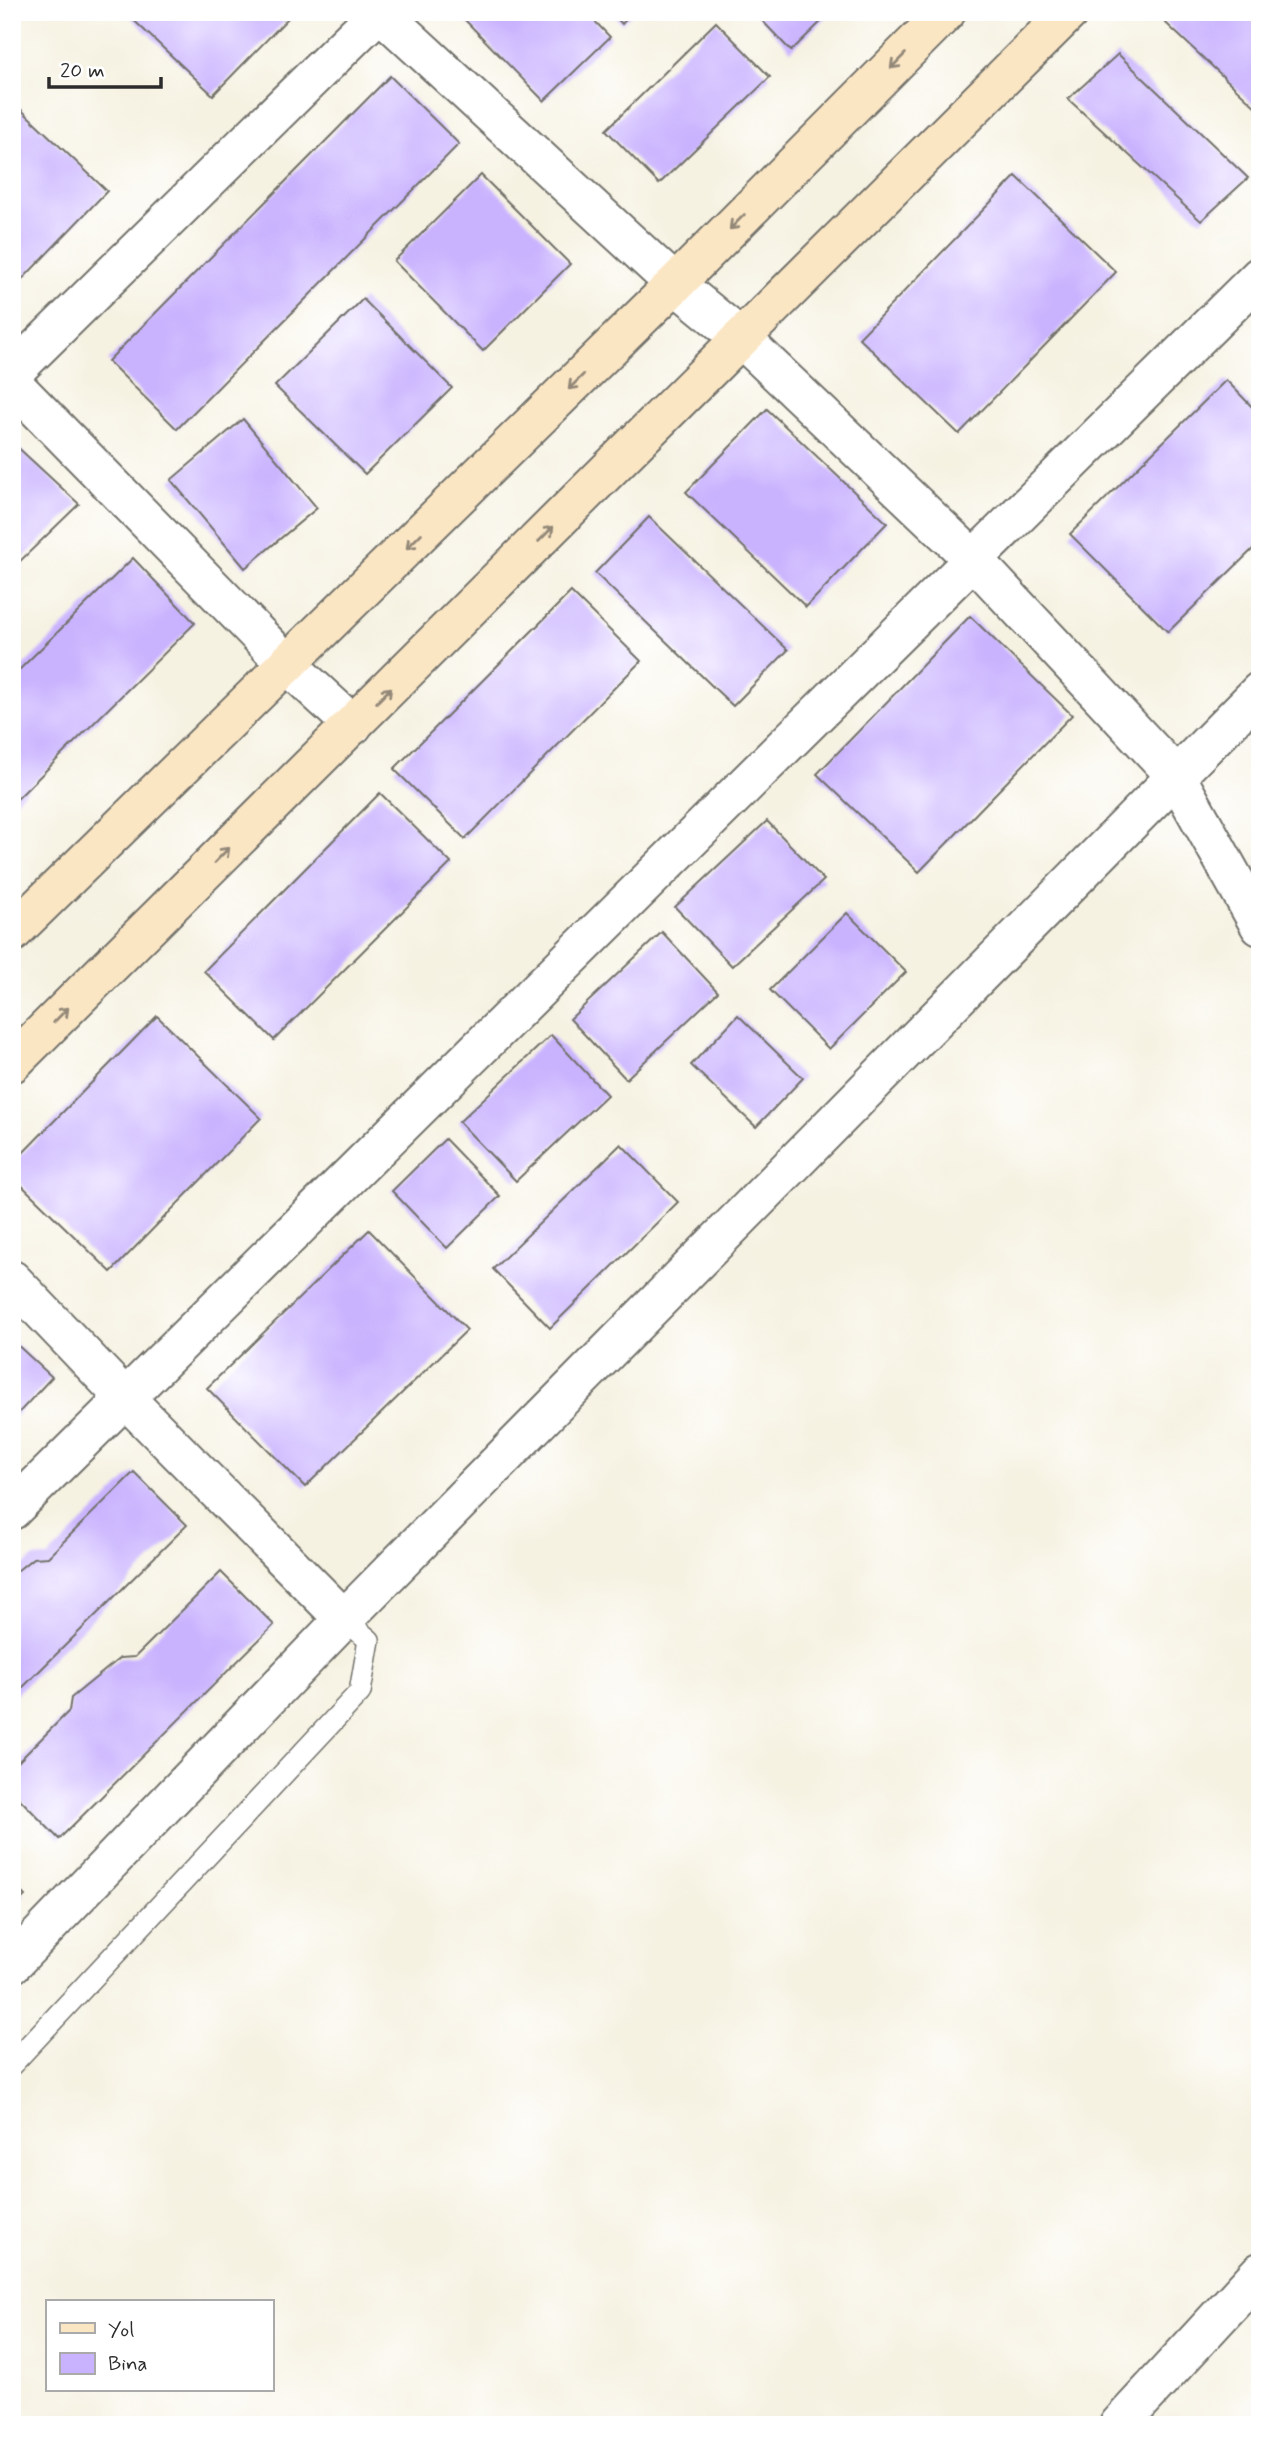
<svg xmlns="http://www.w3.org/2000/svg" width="1272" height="2437" font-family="Mynerve,sans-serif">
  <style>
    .building { fill: #c9b3fe }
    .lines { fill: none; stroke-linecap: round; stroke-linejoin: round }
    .service-casing { stroke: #72716b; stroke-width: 24 }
    .minor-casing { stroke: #72716b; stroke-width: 42 }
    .secondary-casing { stroke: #72716b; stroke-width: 42 }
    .service { stroke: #fff; stroke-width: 21 }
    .minor { stroke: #fff; stroke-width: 38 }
    .secondary { stroke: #fbe6c4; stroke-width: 38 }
    .oneway { stroke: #938878 }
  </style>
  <rect width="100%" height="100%" fill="#fff"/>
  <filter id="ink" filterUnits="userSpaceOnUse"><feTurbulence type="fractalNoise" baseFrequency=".0143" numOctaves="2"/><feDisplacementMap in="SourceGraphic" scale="14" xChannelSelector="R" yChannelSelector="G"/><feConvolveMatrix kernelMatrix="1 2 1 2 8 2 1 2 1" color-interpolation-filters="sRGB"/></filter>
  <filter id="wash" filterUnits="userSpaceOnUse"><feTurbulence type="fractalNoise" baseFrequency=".00686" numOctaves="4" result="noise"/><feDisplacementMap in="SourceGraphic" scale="28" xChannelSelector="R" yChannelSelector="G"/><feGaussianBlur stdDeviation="1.57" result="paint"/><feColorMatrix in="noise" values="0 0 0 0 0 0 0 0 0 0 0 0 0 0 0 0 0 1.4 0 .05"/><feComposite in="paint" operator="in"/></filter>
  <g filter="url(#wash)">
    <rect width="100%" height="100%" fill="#f6f2e2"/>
    <g id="blocks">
      <g class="building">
        <path d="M 125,12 L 294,12 L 213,95 Z"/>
        <path d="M 473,12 L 586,12 L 610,37 L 544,101 L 465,20 Z"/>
        <path d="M 611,12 L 633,12 L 622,24 Z"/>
        <path d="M 754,12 L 831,12 L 791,51 Z"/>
        <path d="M 1154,12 L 1260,12 L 1260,111 Z"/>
        <path d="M 716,22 L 770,77 L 659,184 L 606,130 Z"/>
        <path d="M 1118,54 L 1248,178 L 1201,221 L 1068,99 Z"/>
        <path d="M 390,76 L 459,144 L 177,429 L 108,361 Z"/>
        <path d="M 12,101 L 107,191 L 12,290 Z"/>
        <path d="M 481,175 L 570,264 L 483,351 L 394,261 Z"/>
        <path d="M 1016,176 L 1116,272 L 959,434 L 859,338 Z"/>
        <path d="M 363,299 L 452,388 L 365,474 L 275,386 Z"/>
        <path d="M 1226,380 L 1260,415 L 1260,542 L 1168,632 L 1070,534 Z"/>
        <path d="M 767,409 L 887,523 L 806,607 L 686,492 Z"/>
        <path d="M 243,419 L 317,508 L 245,568 L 171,480 Z"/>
        <path d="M 12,442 L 79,504 L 12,569 Z"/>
        <path d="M 649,517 L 788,650 L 733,706 L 595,573 Z"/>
        <path d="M 133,558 L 195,623 L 12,804 L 12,677 Z"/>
        <path d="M 571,592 L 641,661 L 465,839 L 394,769 Z"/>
        <path d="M 970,616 L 1072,715 L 919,872 L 817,774 Z"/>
        <path d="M 380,793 L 451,863 L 274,1040 L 204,971 Z"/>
        <path d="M 767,821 L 824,880 L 732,966 L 675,907 Z"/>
        <path d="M 847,913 L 906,972 L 829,1049 L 770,990 Z"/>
        <path d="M 662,932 L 718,992 L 626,1079 L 570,1019 Z"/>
        <path d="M 738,1015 L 803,1078 L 756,1127 L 691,1065 Z"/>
        <path d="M 157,1016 L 261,1118 L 111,1272 L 12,1176 L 12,1164 Z"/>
        <path d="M 551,1035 L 607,1095 L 516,1181 L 459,1122 Z"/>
        <path d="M 445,1139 L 500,1196 L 447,1248 L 392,1191 Z"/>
        <path d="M 621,1144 L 678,1202 L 550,1328 L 493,1269 Z"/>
        <path d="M 369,1230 L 467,1330 L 305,1487 L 207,1388 Z"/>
        <path d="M 12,1340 L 52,1377 L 12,1420 Z"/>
        <path d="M 134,1472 L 187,1525 L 12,1698 L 12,1575 L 33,1558 L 48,1557 Z"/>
        <path d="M 221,1572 L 274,1625 L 59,1839 L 12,1791 L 12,1768 L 69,1711 L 71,1698 L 120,1658 L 135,1657 Z"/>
        <path d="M 12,1883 L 25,1896 L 12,1908 Z"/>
      </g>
    </g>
  </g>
  <g filter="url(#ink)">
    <use href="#blocks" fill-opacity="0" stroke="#72716b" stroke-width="2"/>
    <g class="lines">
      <defs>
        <path id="service" d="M 12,2064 L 360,1692 L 369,1640 L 344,1619"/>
        <g id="minor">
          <path d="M 380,12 L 675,284 L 742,339 L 972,558 L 1176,776 L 1260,926"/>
          <path d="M 12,373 L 379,12"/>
          <path d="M 12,383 L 288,665 L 353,725"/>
          <path d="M 12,1280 L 125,1398 L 344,1619"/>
          <path d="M 12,1510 L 1260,276"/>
          <path d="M 12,1964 L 344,1619 L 1260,691"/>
          <path d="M 1119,2425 L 1260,2272"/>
        </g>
        <g id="secondary">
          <path d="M 12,933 L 675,284 L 946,12"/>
          <path d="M 12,1063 L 1069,12"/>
        </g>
      </defs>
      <use href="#service" class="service-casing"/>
      <use href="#minor" class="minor-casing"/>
      <use href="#secondary" class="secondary-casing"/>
      <use href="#service" class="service"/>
      <use href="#minor" class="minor"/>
      <use href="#secondary" class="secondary"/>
    </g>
    <defs><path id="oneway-shaft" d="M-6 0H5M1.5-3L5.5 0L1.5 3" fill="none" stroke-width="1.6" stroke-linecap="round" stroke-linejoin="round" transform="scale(1.75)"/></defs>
    <g class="oneway">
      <use href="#oneway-shaft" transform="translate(898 61) rotate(135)"/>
      <use href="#oneway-shaft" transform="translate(737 222) rotate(135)"/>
      <use href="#oneway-shaft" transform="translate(576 382) rotate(135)"/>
      <use href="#oneway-shaft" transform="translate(546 534) rotate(-45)"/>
      <use href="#oneway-shaft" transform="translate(414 541) rotate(135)"/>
      <use href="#oneway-shaft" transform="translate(384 695) rotate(-45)"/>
      <use href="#oneway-shaft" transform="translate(222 855) rotate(-45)"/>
      <use href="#oneway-shaft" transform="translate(61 1015) rotate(-45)"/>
    </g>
  </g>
  <rect width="1272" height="2437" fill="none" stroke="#fff" stroke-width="42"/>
  <rect x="46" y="2300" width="228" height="91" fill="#ffffff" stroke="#aaaaaa" stroke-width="2"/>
  <rect x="60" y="2323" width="35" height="10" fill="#fbe6c4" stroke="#aaaaaa" stroke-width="2"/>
  <text x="108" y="2336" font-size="21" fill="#2b2b2b">Yol</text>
  <rect x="60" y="2353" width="35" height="21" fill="#c9b3fe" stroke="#aaaaaa" stroke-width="2"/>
  <text x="108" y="2370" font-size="21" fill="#2b2b2b">Bina</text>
  <path d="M49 77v10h112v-10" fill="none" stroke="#2b2b2b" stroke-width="3.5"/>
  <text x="60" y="77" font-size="21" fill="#2b2b2b" stroke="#ffffff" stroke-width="5" paint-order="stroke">20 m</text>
</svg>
